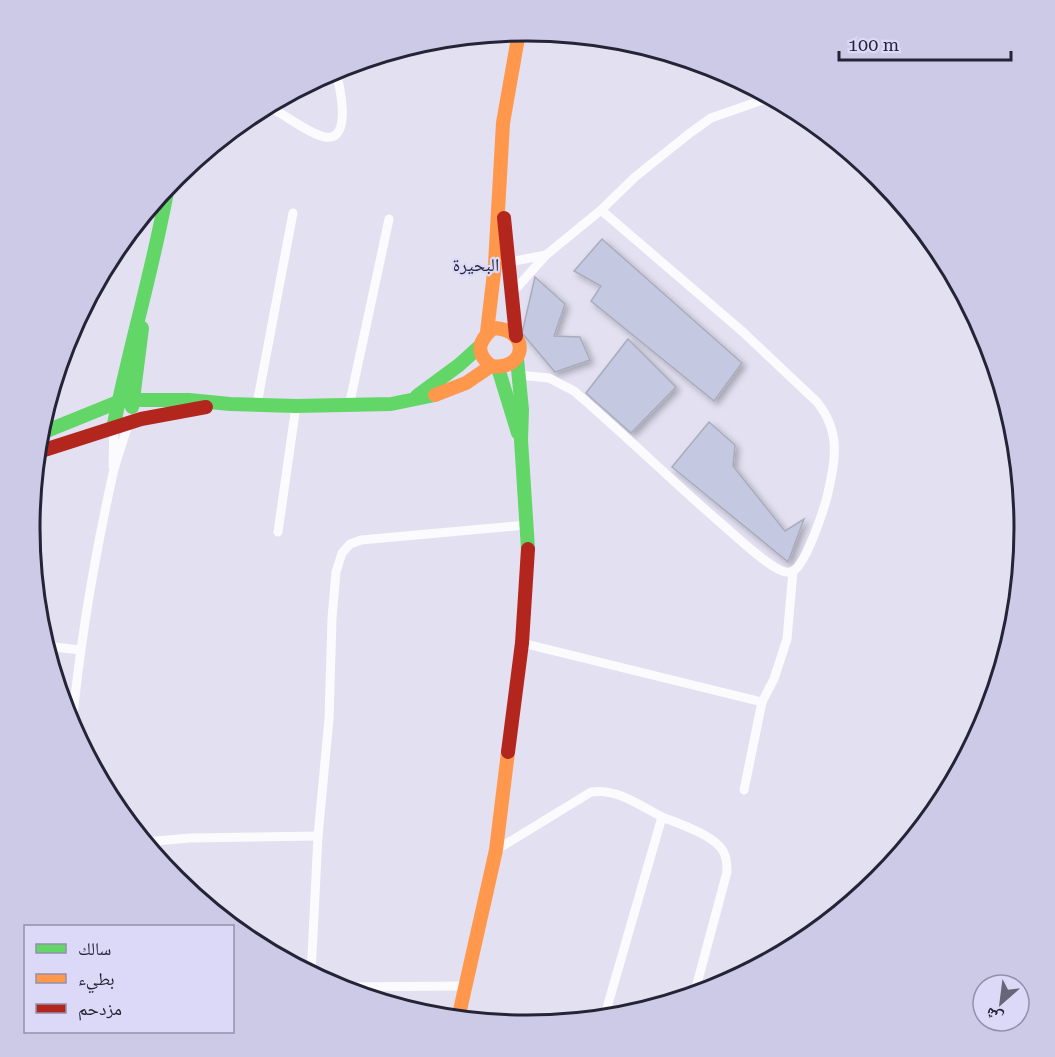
<svg xmlns="http://www.w3.org/2000/svg" width="1055" height="1057" font-family="'Roboto Serif','Noto Naskh Arabic',serif">
  <style>
    .building { fill: #c4c8e0; stroke: #aaacbc; stroke-width: 1.5; filter: url(#shadow) }
    .lines { fill: none; stroke-linecap: round; stroke-linejoin: round }
    .street { stroke: #fbfafd; stroke-width: 9 }
    .fast { stroke: #63d668; stroke-width: 14 }
    .slow { stroke: #ff974d; stroke-width: 14 }
    .jam { stroke: #b3261e; stroke-width: 14 }
    .labels { text-anchor: middle; dominant-baseline: central; stroke-width: 4.5; stroke-linejoin: round; paint-order: stroke }
    .neighbourhood-label { font-size: 18px; fill: #252336; stroke: #dcd9f8 }
    .rim { fill: none; stroke: #252336; stroke-width: 3 }
  </style>
  <defs>
    <filter id="shadow"><feDropShadow dx="3.5" dy="3.5" stdDeviation="3" flood-color="#0004"/></filter>
  </defs>
  <rect width="100%" height="100%" fill="#e2e0f1"/>
  <g class="building">
    <path d="M 602,239 L 742,363 L 714,401 L 591,301 L 601,286 L 574,271 Z"/>
    <path d="M 535,277 L 565,304 L 554,336 L 580,337 L 590,360 L 555,372 L 522,333 Z"/>
    <path d="M 628,339 L 676,387 L 631,433 L 586,393 Z"/>
    <path d="M 709,422 L 735,445 L 733,466 L 785,531 L 804,519 L 788,562 L 672,467 Z"/>
  </g>
  <g class="lines">
    <g class="street">
      <path d="M 268,106 C 282,113 311,135 325,137 C 353,142 340,84 335,70"/>
      <path d="M 504,263 L 546,255"/>
      <path d="M 512,293 L 546,255 L 601,210 L 635,177 L 690,133 L 711,118 L 771,97"/>
      <path d="M 518,375 L 549,378 L 574,391 C 622,432 668,477 716,519 C 733,533 761,561 780,570 C 784,572 789,573 793,571 C 806,564 823,512 827,497 C 835,461 842,433 817,402 L 743,332 L 601,210"/>
      <path d="M 257,404 L 293,213"/>
      <path d="M 349,406 L 389,219"/>
      <path d="M 113,466 L 114,424"/>
      <path d="M 278,532 L 296,406"/>
      <path d="M 522,643 L 762,702 L 774,679 L 787,639 L 793,571"/>
      <path d="M 46,646 L 80,650"/>
      <path d="M 72,726 C 80,642 94,560 112,478 C 116,458 124,440 129,421"/>
      <path d="M 976,740 L 1002,652 L 1023,553"/>
      <path d="M 744,790 L 762,702"/>
      <path d="M 662,817 C 678,823 717,836 724,853 C 727,859 727,865 727,872 L 694,995"/>
      <path d="M 145,842 L 190,838 L 318,836"/>
      <path d="M 496,850 L 591,792 C 617,788 639,805 662,817 L 604,1018"/>
      <path d="M 311,974 L 318,836 L 329,719 L 332,618 L 336,572 L 342,553 L 350,544 L 361,540 L 527,525"/>
      <path d="M 335,987 L 466,986"/>
    </g>
    <g class="fast">
      <path d="M 517,359 L 522,410 L 521,440 L 528,549"/>
      <path d="M 498,368 L 518,433"/>
      <path d="M 417,396 L 459,365 L 479,347"/>
      <path d="M 132,407 L 142,328"/>
      <path d="M 114,424 C 130,344 154,266 168,186"/>
      <path d="M 39,434 L 118,402 L 133,400 L 189,400 L 230,404 L 296,406 L 391,404 L 435,395"/>
    </g>
    <g class="slow">
      <path d="M 487,332 L 495,264 L 503,123 L 519,32"/>
      <path d="M 435,395 L 466,383 L 491,366 C 527,371 531,329 493,328 C 479,341 474,352 491,366"/>
      <path d="M 458,1019 L 496,850 L 508,752"/>
    </g>
    <g class="jam">
      <path d="M 504,218 L 516,336"/>
      <path d="M 38,452 L 141,419 L 206,407"/>
      <path d="M 508,752 L 522,643 L 528,549"/>
    </g>
  </g>
  <g class="labels">
    <g class="neighbourhood-label">
      <text x="476" y="264">البحيرة</text>
    </g>
  </g>
  <path d="M0 0H1055V1057H0ZM40 528a487 487 0 1 1 974 0a487 487 0 1 1-974 0Z" fill="#cdcae8" fill-rule="evenodd"/>
  <path class="rim" d="M40 528a487 487 0 1 1 974 0a487 487 0 1 1-974 0Z"/>
  <rect x="24" y="925" width="210" height="108" fill="#dcd9f8" stroke="#9390aa" stroke-width="1.5"/>
  <rect x="36" y="944" width="30" height="9" fill="#63d668" stroke="#9390aa" stroke-width="1.5"/>
  <text x="78" y="955" font-size="18" fill="#252336">سالك</text>
  <rect x="36" y="974" width="30" height="9" fill="#ff974d" stroke="#9390aa" stroke-width="1.5"/>
  <text x="78" y="985" font-size="18" fill="#252336">بطيء</text>
  <rect x="36" y="1004" width="30" height="9" fill="#b3261e" stroke="#9390aa" stroke-width="1.5"/>
  <text x="78" y="1015" font-size="18" fill="#252336">مزدحم</text>
  <g transform="translate(1001 1003) rotate(208)"><circle r="28" fill="#dcd9f8" stroke="#9390aa" stroke-width="1.5"/>
  <path d="M0-4.5L10 22L0 15L-10 22Z" fill="#676577"/>
  <text y="-9" font-size="16" font-weight="bold" text-anchor="middle" fill="#252336">ش</text>
  </g>
  <path d="M839 51v9h172v-9" fill="none" stroke="#252336" stroke-width="3"/>
  <text x="848" y="51" font-size="18" fill="#252336" stroke="#dcd9f8" stroke-width="4.5" paint-order="stroke">100 m</text>
</svg>
